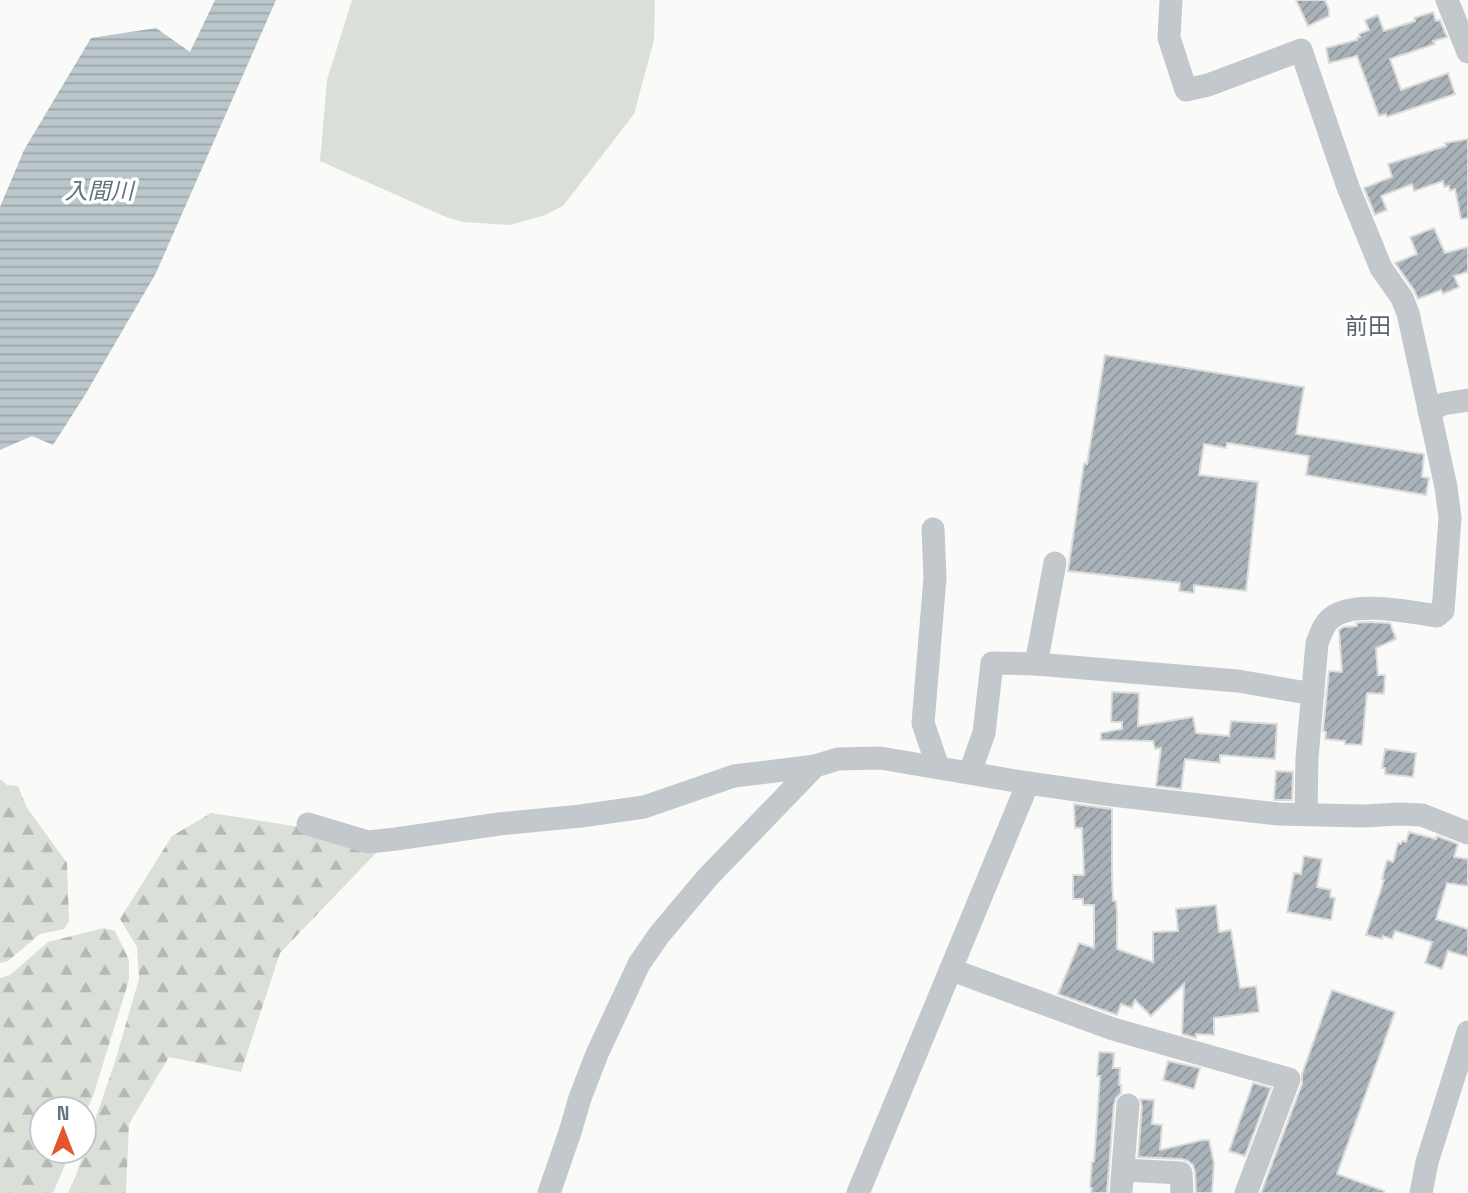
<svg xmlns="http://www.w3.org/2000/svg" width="1468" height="1193" font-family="'Space Grotesk','Noto Sans JP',sans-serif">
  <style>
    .grass { fill: #dadfd7 }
    .forest { fill: url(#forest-firs) }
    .water { fill: url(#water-rules) }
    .building { fill: url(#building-hatch); stroke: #dcdcda; stroke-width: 2 }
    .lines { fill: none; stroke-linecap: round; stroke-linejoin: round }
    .street { stroke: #c3c8cc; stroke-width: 23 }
    .labels { text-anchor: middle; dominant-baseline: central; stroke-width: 7; stroke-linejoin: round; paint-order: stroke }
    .water-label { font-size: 23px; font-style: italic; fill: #60757c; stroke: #fff }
    .neighbourhood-label { font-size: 23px; fill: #57646e; stroke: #fff }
  </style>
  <defs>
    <pattern id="forest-firs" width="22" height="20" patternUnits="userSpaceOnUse" patternTransform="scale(1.75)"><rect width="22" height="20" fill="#dadfd7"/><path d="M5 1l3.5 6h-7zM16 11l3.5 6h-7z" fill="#b4b9b4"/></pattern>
    <pattern id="water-rules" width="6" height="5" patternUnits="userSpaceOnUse" patternTransform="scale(1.75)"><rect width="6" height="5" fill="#bbc7cb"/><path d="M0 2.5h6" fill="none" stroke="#9ca6aa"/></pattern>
    <pattern id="building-hatch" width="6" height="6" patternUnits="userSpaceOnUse" patternTransform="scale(1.75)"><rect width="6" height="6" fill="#aab3b9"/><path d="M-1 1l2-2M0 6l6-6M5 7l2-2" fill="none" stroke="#8e969c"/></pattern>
  </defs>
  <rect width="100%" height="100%" fill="#fafaf8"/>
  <path class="grass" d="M 352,0 L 655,0 L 654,40 L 634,114 L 563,206 L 545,215 L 510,225 L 463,222 L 446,217 L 320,161 L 327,80 Z"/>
  <g class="forest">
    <path d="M 0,779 L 7,785 L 18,786 L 27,808 L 67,863 L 69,921 L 64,929 L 40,934 L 8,961 L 0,963 Z"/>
    <path d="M 211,813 L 306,828 L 377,852 L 280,953 L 241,1072 L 169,1057 L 129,1124 L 126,1193 L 68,1193 L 76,1175 L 114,1065 L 139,979 L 137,947 L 120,919 L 172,836 Z"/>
    <path d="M 104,928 L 115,931 L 129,960 L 129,980 L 94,1093 L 84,1118 L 84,1109 L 42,1109 L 42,1151 L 71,1151 L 53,1193 L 0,1193 L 0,978 L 10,975 L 48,942 Z"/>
  </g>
  <path class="water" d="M 215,0 L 276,0 L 156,273 L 85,395 L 53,445 L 32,436 L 0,450 L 0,207 L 24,150 L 91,38 L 156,28 L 190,52 Z"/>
  <g class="building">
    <path d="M 1296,0 L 1325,0 L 1329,10 L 1329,16 L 1308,26 Z"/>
    <path d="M 1433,12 L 1436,21 L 1440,20 L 1447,37 L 1433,41 L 1435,44 L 1390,59 L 1401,90 L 1448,73 L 1455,94 L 1387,117 L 1386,114 L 1379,116 L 1357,56 L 1329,63 L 1326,48 L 1357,40 L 1357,38 L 1360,37 L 1359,34 L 1369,30 L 1365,20 L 1378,15 L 1384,31 L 1415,21 L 1414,18 Z"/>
    <path d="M 1468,139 L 1468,218 L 1461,219 L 1455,189 L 1450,191 L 1449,186 L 1444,187 L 1443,181 L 1414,191 L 1412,184 L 1381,196 L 1387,210 L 1375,215 L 1364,188 L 1392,177 L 1388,164 L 1446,146 L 1445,143 Z"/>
    <path d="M 1434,228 L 1445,253 L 1468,247 L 1468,272 L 1454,276 L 1459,287 L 1443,294 L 1441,290 L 1418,299 L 1414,290 L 1395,263 L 1417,254 L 1410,237 Z"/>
    <path d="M 1105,355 L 1304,387 L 1296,434 L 1424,454 L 1422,477 L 1429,478 L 1426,495 L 1306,475 L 1309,456 L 1227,443 L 1226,448 L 1204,444 L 1199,475 L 1258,482 L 1246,591 L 1194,585 L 1194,593 L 1179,591 L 1180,583 L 1068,571 L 1084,463 L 1087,464 Z"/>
    <path d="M 1367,622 L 1390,623 L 1396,639 L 1376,648 L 1378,675 L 1385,675 L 1384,694 L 1367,693 L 1362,745 L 1345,744 L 1345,741 L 1325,739 L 1326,732 L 1323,731 L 1329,671 L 1342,672 L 1339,630 L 1343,627 L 1357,626 L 1356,623 Z"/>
    <path d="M 1112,692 L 1139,693 L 1138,726 L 1193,717 L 1196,733 L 1229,736 L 1231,721 L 1277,724 L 1275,759 L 1220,755 L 1220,763 L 1185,759 L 1181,789 L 1156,786 L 1161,748 L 1155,749 L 1153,741 L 1101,740 L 1101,733 L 1122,729 L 1122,722 L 1111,722 Z"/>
    <path d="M 1385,749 L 1416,753 L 1413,777 L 1385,774 L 1385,768 L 1382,768 Z"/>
    <path d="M 1276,771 L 1293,772 L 1292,800 L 1274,800 Z"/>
    <path d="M 1074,804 L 1112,809 L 1112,875 L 1113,901 L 1116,901 L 1117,914 L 1117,949 L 1153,962 L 1153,932 L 1178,931 L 1176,909 L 1216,905 L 1219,932 L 1231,930 L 1240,988 L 1256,986 L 1259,1012 L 1214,1018 L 1214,1035 L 1196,1034 L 1196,1038 L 1182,1034 L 1184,984 L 1151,1016 L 1135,1000 L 1132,1008 L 1121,1004 L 1117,1015 L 1058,994 L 1079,943 L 1094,948 L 1094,905 L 1083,905 L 1083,899 L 1073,899 L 1073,875 L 1084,875 L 1082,828 L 1075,828 Z"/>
    <path d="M 1409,832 L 1436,839 L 1437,836 L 1458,844 L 1454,857 L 1468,859 L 1468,886 L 1447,883 L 1436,919 L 1468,929 L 1468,957 L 1448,951 L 1442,969 L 1425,963 L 1432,942 L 1395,931 L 1392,939 L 1383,936 L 1382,939 L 1366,935 L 1384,880 L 1382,879 L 1387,860 L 1393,862 L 1398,843 L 1401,844 L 1402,841 L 1406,842 Z"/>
    <path d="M 1304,856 L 1322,859 L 1317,887 L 1331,890 L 1330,897 L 1335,898 L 1331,920 L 1287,912 L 1294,873 L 1301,874 Z"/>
    <path d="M 1332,990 L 1395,1012 L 1337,1174 L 1384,1191 L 1384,1193 L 1261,1193 L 1302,1084 L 1302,1074 Z"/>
    <path d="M 1099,1052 L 1114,1053 L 1113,1068 L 1120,1068 L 1119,1085 L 1121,1085 L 1121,1093 L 1116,1098 L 1114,1104 L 1107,1193 L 1091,1193 L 1092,1188 L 1090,1187 L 1092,1162 L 1094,1162 L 1100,1076 L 1097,1076 Z"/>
    <path d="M 1168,1061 L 1200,1068 L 1194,1089 L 1163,1080 Z"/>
    <path d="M 1253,1083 L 1271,1088 L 1245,1156 L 1229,1151 Z"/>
    <path d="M 1140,1099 L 1154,1100 L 1152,1124 L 1162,1125 L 1160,1150 L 1203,1140 L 1209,1140 L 1214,1163 L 1212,1193 L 1196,1193 L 1195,1172 L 1193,1165 L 1188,1161 L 1182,1159 L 1138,1157 L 1142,1106 Z"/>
  </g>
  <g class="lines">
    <g class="street">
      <path d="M 1171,0 L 1169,38 L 1186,90 L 1208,85 L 1301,50 L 1348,187 L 1381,268 L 1402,298 L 1408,313 L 1446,487 L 1450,518 L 1443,611 L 1437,616 C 1410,612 1352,599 1330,619 C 1323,625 1321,634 1317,643 L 1307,758 L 1306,814"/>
      <path d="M 1447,0 L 1468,52"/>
      <path d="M 1429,411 L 1443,404 L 1468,400"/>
      <path d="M 933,529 L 935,578 L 923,723 L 938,767"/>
      <path d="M 1036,664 L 1055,563"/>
      <path d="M 970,772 L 984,733 L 992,663 L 1036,664 L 1238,681 L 1313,694"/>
      <path d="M 308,824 L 368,842 L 396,839 L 499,824 L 581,816 L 644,807 L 734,776 L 815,766 L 838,759 L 880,758 L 1028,783 L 1112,795 L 1278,814 L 1363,816 L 1399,814 L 1422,815 L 1468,833"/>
      <path d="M 952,970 L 1113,1029 L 1289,1079 L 1246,1193"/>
      <path d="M 1124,1170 L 1181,1173 L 1182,1193"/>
      <path d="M 549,1193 L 570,1132 L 580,1098 L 597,1054 L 639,964 L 659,935 L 707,878 L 815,766"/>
      <path d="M 858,1193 L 1028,783"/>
      <path d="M 1121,1193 L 1128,1105"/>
      <path d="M 1421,1193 L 1427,1162 L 1468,1032"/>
    </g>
  </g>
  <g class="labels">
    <g class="water-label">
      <text x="99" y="191">入間川</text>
    </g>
    <g class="neighbourhood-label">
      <text x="1368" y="326">前田</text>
    </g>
  </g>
  <g transform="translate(63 1130)"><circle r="33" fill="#ffffff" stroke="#c1c8cd" stroke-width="2"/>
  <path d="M0-5L12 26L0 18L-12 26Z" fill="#e4572e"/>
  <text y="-10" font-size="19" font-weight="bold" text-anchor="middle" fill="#657683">N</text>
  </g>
</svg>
